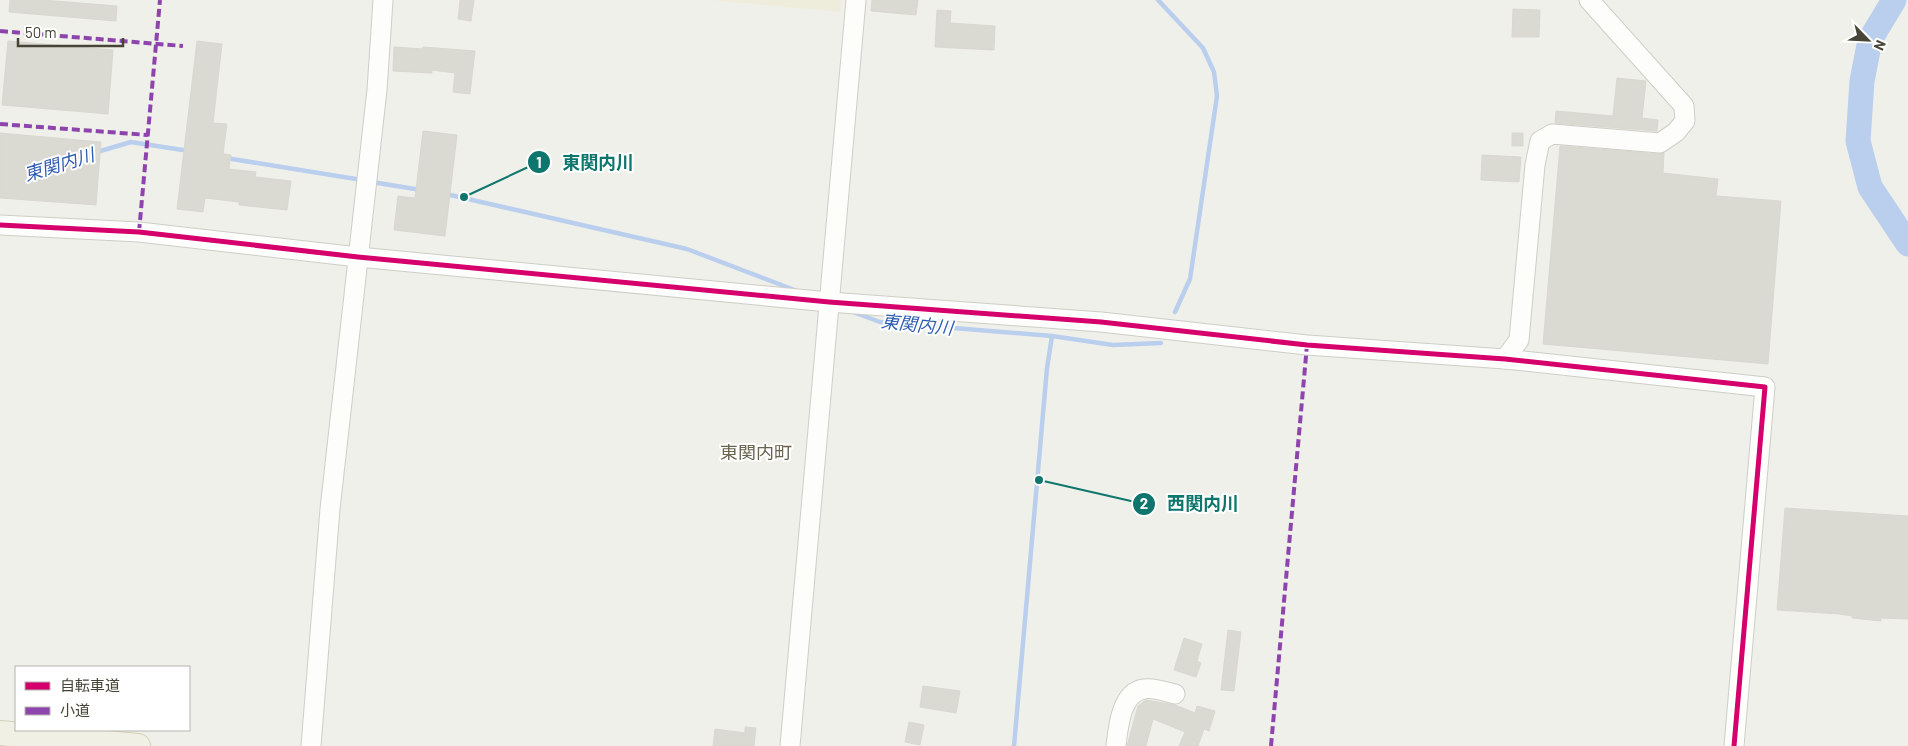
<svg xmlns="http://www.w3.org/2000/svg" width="1908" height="746" font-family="Barlow,'Noto Sans JP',sans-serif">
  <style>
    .education { fill: #eeeddc }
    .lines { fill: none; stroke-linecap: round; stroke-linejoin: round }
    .stream { stroke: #baceee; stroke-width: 4.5 }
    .river { stroke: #baceee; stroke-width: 25 }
    .building { fill: #dad9d2; stroke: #d9d7d0 }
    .minor-casing { stroke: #cecec7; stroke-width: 21 }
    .major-casing { stroke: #d2d1b7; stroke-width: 26 }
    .minor { stroke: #fdfdfc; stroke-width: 19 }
    .major { stroke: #f1f0e4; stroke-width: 24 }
    .quiet { stroke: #8e44ad; stroke-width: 4; stroke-dasharray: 8 4; stroke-linecap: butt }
    .cycleway-casing { stroke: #fff; stroke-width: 8 }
    .cycleway { stroke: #d6006c; stroke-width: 5 }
    .labels { text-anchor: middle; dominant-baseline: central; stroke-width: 4; stroke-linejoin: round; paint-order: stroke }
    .water-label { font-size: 18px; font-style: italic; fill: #2f5eb2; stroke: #fff }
    .neighbourhood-label { font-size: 18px; fill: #69644d; stroke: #fff }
    .leader { fill: none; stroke: #0f766e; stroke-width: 2 }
    .callout-dot { fill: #0f766e; stroke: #fff; stroke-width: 2 }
    .mark-label { font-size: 15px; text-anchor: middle; font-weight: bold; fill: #fff }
    .callout-label { font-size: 18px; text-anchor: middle; font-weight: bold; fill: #0f766e; stroke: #fff; stroke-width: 4; stroke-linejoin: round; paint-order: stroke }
  </style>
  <rect width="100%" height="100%" fill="#f0f0ea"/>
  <path class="education" d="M 712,0 L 841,0 L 840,12 Z"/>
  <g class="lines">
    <g class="stream">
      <path d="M 1158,0 L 1203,48 L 1214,72 L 1217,96 L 1190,279 L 1175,312"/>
      <path d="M 97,152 L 131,142 L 189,151"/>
      <path d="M 226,158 L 362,180"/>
      <path d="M 372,182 L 421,190"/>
      <path d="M 446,194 L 687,249 L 797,291"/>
      <path d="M 853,312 L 880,322 L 1052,336 L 1113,345 L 1161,343"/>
      <path d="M 1014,746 L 1047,368 L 1052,336"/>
    </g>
    <path class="river" d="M 1894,0 L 1870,40 L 1862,81 L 1858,141 L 1870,187 L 1908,244"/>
  </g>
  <g class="building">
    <path d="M 10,0 L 43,0 L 117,6 L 116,21 L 9,12 Z"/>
    <path d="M 460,0 L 474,0 L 471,21 L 458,19 Z"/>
    <path d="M 872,0 L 918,0 L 916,15 L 871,11 Z"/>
    <path d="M 1513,9 L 1540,10 L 1539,37 L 1512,37 Z"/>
    <path d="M 937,10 L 951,11 L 950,23 L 995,26 L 994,50 L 935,47 Z"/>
    <path d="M 8,41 L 113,50 L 108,114 L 2,105 Z"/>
    <path d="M 197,41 L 222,44 L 213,123 L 227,124 L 223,154 L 231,155 L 229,169 L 256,172 L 255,177 L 291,181 L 287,210 L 239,205 L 239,202 L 205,198 L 203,212 L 177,209 Z"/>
    <path d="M 394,47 L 423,49 L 423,47 L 475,51 L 470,94 L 453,92 L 455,73 L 432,70 L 432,73 L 393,71 Z"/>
    <path d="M 1617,78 L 1646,81 L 1642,118 L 1658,120 L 1657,131 L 1555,123 L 1556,111 L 1613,116 Z"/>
    <path d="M 423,131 L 457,135 L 445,236 L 394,230 L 398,196 L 415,198 Z"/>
    <path d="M 0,133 L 101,142 L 96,205 L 0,198 Z"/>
    <rect x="1512" y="133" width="11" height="13"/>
    <path d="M 1560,146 L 1659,154 L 1664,153 L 1663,173 L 1718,179 L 1716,196 L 1781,201 L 1768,364 L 1543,344 Z"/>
    <path d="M 1482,155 L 1521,157 L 1519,182 L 1481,180 Z"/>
    <path d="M 1785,508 L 1908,516 L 1908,619 L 1881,618 L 1881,621 L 1852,618 L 1852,616 L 1839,614 L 1777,610 Z"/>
    <path d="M 1228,630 L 1241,632 L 1234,691 L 1221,690 Z"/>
    <path d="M 1184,638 L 1202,644 L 1197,661 L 1201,663 L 1196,677 L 1174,670 Z"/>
    <path d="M 923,686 L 960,691 L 956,713 L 920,707 Z"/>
    <path d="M 1146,700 L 1175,705 L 1195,713 L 1197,706 L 1215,711 L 1209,731 L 1204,729 L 1198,746 L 1179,746 L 1185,732 L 1153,719 L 1146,746 L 1127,746 L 1138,706 Z"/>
    <path d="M 909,722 L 924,725 L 920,745 L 905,742 Z"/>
    <path d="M 745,727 L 756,728 L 754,746 L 713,746 L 715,729 L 745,733 Z"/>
  </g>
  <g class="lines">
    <defs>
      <g id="minor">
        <path d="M 0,225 L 139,232 L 358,257 L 829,302 L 1101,322 L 1307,345 L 1505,359 L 1765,387 L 1734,746"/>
        <path d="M 1505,359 L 1519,340 L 1535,165 L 1540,141 L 1552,134 L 1660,143 L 1676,132 L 1685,121 L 1684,106 L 1589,0"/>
        <path d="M 311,746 L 330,509 L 377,90 L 383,0"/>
        <path d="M 790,746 L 856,0"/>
        <path d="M 1116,746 C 1118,728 1121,692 1144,689 C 1153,687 1166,692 1175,694"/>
      </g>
      <path id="major" d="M 0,733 L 138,746"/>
    </defs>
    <use href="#minor" class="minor-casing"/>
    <use href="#major" class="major-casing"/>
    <use href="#minor" class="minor"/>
    <use href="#major" class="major"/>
    <g class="quiet">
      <path d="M 0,31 L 183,46"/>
      <path d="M 0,124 L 148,135"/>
      <path d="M 139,232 L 160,0"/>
      <path d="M 1271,746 L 1307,345"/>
    </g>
    <defs>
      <path id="cycleway" d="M 0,225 L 139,232 L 358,257 L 829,302 L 1101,322 L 1307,345 L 1505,359 L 1765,387 L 1734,746"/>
    </defs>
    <use href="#cycleway" class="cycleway-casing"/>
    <use href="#cycleway" class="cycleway"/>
  </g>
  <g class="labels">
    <g class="water-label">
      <text transform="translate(59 164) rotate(-17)">東関内川</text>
      <text transform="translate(917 324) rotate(6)">東関内川</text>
    </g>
    <g class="neighbourhood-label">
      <text x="756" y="452">東関内町</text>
    </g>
  </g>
  <path class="leader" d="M464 197L539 162M1039 480L1144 504"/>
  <g class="callout-dot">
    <circle cx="464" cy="197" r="5"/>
    <circle cx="1039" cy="480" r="5"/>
    <circle cx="539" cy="162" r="12"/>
    <circle cx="1144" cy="504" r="12"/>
  </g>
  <g class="mark-label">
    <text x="539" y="168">1</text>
    <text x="1144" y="509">2</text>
  </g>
  <g class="callout-label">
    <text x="598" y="169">東関内川</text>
    <text x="1203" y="510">西関内川</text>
  </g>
  <rect x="15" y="666" width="175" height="65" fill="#ffffff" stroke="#b5b4af"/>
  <rect x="25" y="682" width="25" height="8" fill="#d6006c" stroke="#b5b4af"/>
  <text x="60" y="691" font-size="15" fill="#464436">自転車道</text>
  <rect x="25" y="707" width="25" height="8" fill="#8e44ad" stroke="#b5b4af"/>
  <text x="60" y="716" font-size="15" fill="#464436">小道</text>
  <g transform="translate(1868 40) rotate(114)" stroke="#ffffff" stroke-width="4" paint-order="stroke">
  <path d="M0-4L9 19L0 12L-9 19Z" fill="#464436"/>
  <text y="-8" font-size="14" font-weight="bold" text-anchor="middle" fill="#464436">N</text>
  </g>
  <path d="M18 38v8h105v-8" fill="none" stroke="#464436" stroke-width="2.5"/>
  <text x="25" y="38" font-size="15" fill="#464436" stroke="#ffffff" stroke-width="4" paint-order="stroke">50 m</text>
</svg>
